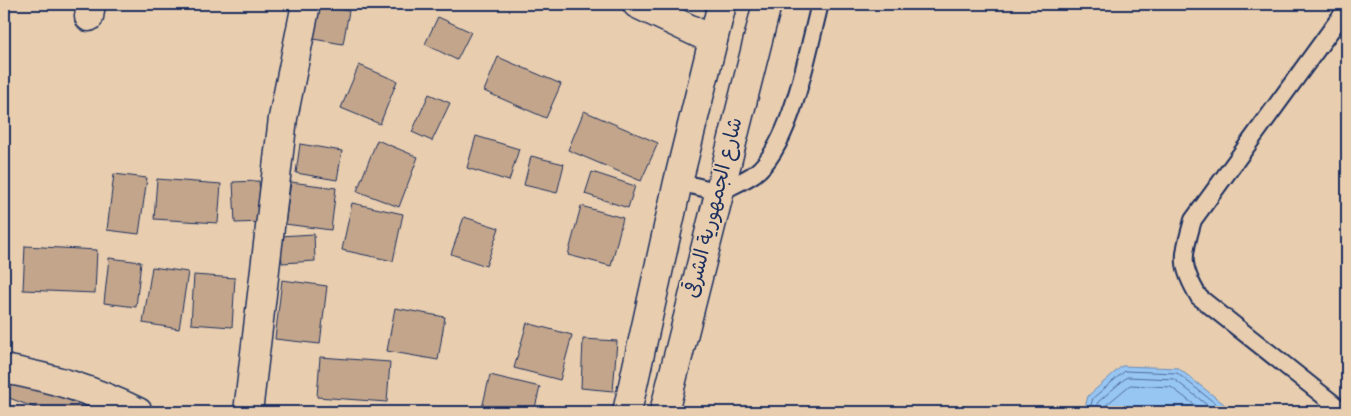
<svg xmlns="http://www.w3.org/2000/svg" width="1351" height="416" font-family="'Indie Flower','Playpen Sans Arabic',sans-serif">
  <style>
    .water { fill: #98c6f3; stroke: #668ab7 }
    .lines { fill: none; stroke-linecap: round; stroke-linejoin: round }
    .shore { stroke: #4d6b9a; stroke-width: 1 }
    .building { fill: #c3a58b; stroke: #1b2f5e }
    .service-casing { stroke: #1b2f5e; stroke-width: 20 }
    .minor-casing { stroke: #1b2f5e; stroke-width: 31 }
    .primary-casing { stroke: #1b2f5e; stroke-width: 31 }
    .service { stroke: #e8cdaf; stroke-width: 16 }
    .minor { stroke: #e8cdaf; stroke-width: 28 }
    .primary { stroke: #e8cdaf; stroke-width: 28 }
    .labels { text-anchor: middle; dominant-baseline: central; stroke-width: 4; stroke-linejoin: round; paint-order: stroke }
    .street-label { font-size: 20px; fill: #1b2f5e; stroke: #e8cdaf }
  </style>
  <rect width="100%" height="100%" fill="#e8cdaf"/>
  <filter id="ink" filterUnits="userSpaceOnUse"><feTurbulence type="fractalNoise" baseFrequency=".02" numOctaves="2"/><feDisplacementMap in="SourceGraphic" scale="10" xChannelSelector="R" yChannelSelector="G"/><feConvolveMatrix kernelMatrix="1 2 1 2 8 2 1 2 1" color-interpolation-filters="sRGB"/></filter>
  <g filter="url(#ink)">
    <path class="water" d="M 1122,366 L 1178,368 L 1234,412 L 1084,412 L 1088,396 Z"/>
    <g class="lines">
      <g class="shore">
        <path d="M 1089,412 L 1093,398 L 1125,371 L 1177,373 L 1226,412"/>
        <path d="M 1095,412 L 1098,402 L 1127,377 L 1174,379 L 1216,412"/>
        <path d="M 1103,412 L 1105,406 L 1130,385 L 1171,387 L 1204,412"/>
      </g>
    </g>
    <g class="building">
      <path d="M 313,5 L 349,11 L 343,44 L 307,38 Z"/>
      <path d="M 438,17 L 471,32 L 457,60 L 425,44 Z"/>
      <path d="M 498,57 L 561,84 L 546,118 L 484,91 Z"/>
      <path d="M 359,65 L 397,81 L 380,124 L 341,108 Z"/>
      <path d="M 429,94 L 450,103 L 432,141 L 412,132 Z"/>
      <path d="M 584,111 L 658,143 L 641,181 L 568,150 Z"/>
      <path d="M 476,136 L 519,149 L 509,181 L 467,168 Z"/>
      <path d="M 377,140 L 418,157 L 399,207 L 357,191 Z"/>
      <path d="M 300,144 L 342,151 L 337,180 L 296,173 Z"/>
      <path d="M 531,156 L 564,164 L 557,193 L 524,185 Z"/>
      <path d="M 592,172 L 635,186 L 628,208 L 585,194 Z"/>
      <path d="M 114,174 L 147,178 L 139,234 L 107,230 Z"/>
      <path d="M 157,179 L 221,184 L 218,223 L 154,219 Z"/>
      <path d="M 259,181 L 262,222 L 235,223 L 233,182 Z"/>
      <path d="M 291,182 L 336,188 L 331,230 L 285,224 Z"/>
      <path d="M 352,203 L 403,214 L 393,261 L 342,250 Z"/>
      <path d="M 581,206 L 623,218 L 611,266 L 568,255 Z"/>
      <path d="M 464,217 L 499,228 L 486,266 L 451,254 Z"/>
      <path d="M 314,234 L 315,261 L 282,263 L 280,236 Z"/>
      <path d="M 25,246 L 97,250 L 95,293 L 23,290 Z"/>
      <path d="M 109,258 L 141,262 L 136,307 L 104,303 Z"/>
      <path d="M 152,267 L 188,272 L 179,329 L 143,323 Z"/>
      <path d="M 194,275 L 235,278 L 232,327 L 191,324 Z"/>
      <path d="M 282,280 L 327,286 L 320,344 L 275,339 Z"/>
      <path d="M 395,308 L 445,317 L 438,360 L 387,351 Z"/>
      <path d="M 527,323 L 572,335 L 560,380 L 514,368 Z"/>
      <path d="M 583,339 L 617,341 L 613,391 L 581,388 Z"/>
      <path d="M 320,357 L 390,362 L 387,402 L 317,397 Z"/>
      <path d="M 4,375 L 100,412 L 46,412 L 4,396 Z"/>
      <path d="M 490,375 L 540,387 L 534,412 L 481,412 Z"/>
    </g>
    <g class="lines">
      <defs>
        <g id="service">
          <path d="M 678,182 L 720,192 C 731,186 744,181 754,174 C 792,146 808,49 820,4"/>
          <path d="M 1344,412 L 1199,297 C 1179,264 1183,256 1193,220 L 1347,8"/>
        </g>
        <g id="minor">
          <path d="M 637,4 L 713,40"/>
          <path d="M 89,17 L 91,4"/>
          <path d="M 4,369 C 53,378 93,390 138,412"/>
          <path d="M 248,412 L 283,118 L 306,4"/>
        </g>
        <g id="primary">
          <path d="M 627,412 L 678,182 L 722,4"/>
          <path d="M 664,412 L 767,4"/>
        </g>
      </defs>
      <use href="#service" class="service-casing"/>
      <use href="#minor" class="minor-casing"/>
      <use href="#primary" class="primary-casing"/>
      <use href="#service" class="service"/>
      <use href="#minor" class="minor"/>
      <use href="#primary" class="primary"/>
    </g>
  </g>
  <g class="labels">
    <g class="street-label">
      <text transform="translate(715 208) rotate(-76)">شارع الجمهورية الشرقى</text>
    </g>
  </g>
  <rect width="1351" height="416" fill="none" stroke="#e8cdaf" stroke-width="20"/>
  <rect x="10" y="10" width="1331" height="396" fill="none" stroke="#1b2f5e" stroke-width="2" filter="url(#ink)"/>
</svg>
